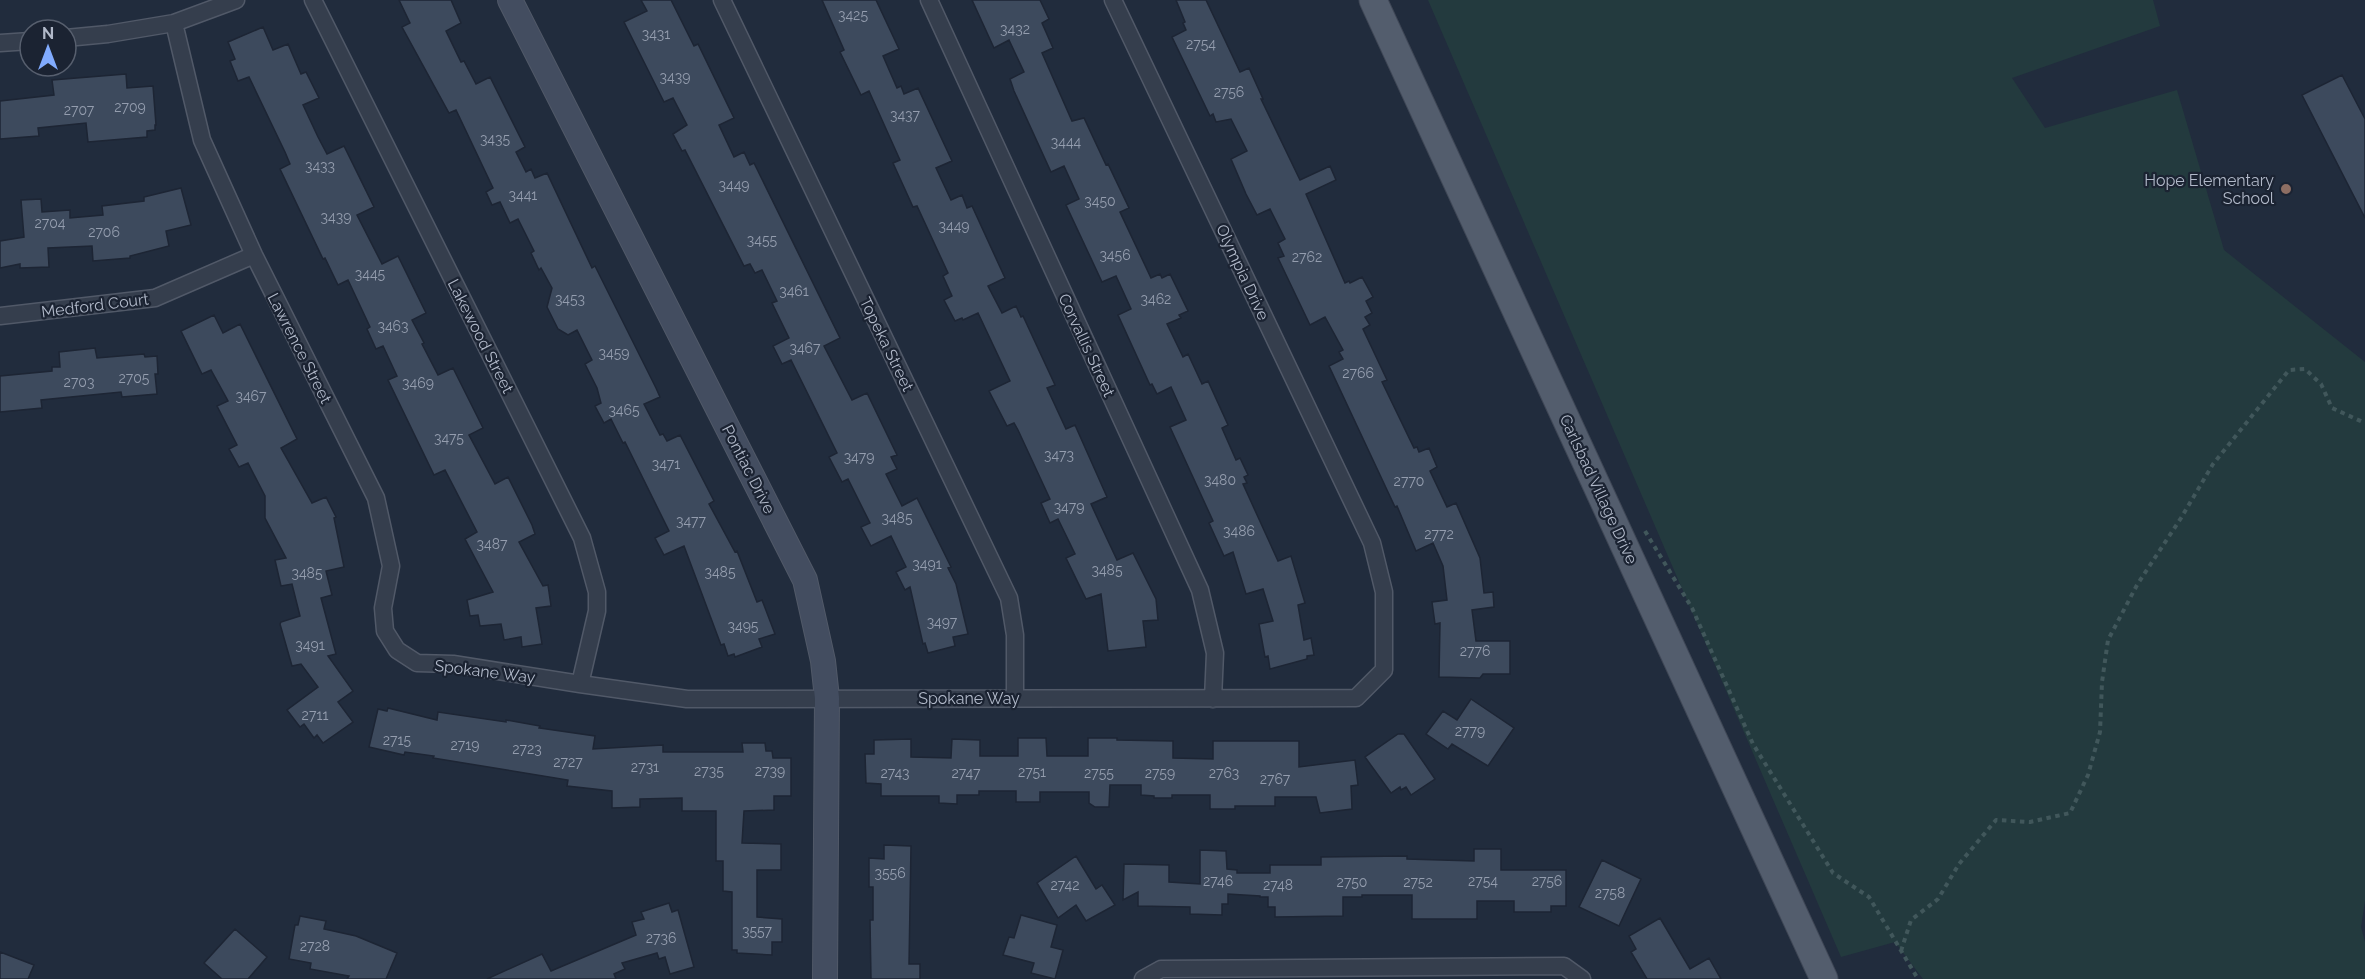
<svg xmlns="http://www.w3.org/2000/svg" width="2365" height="979" font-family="Raleway,sans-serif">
	<rect width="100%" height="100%" fill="#212c3d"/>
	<path fill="#233a3e" d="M1428 0H2153L2160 26 2012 78 2045 128 2177 90 2224 250 2365 362V901L2361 927 2365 942V979H1923L1895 942 1841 957Z"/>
	<path fill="#3d4a5d" stroke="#1d2534" stroke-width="1.5" d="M399 0H451L461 23 446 31 461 62 464 61 476 84 490 77 525 147 516 152 526 172 531 169 535 178 547 173 592 268 595 266 656 388 660 397 644 404 660 435 663 434 667 441 680 435 714 501 709 504 735 552 737 551 757 602 762 600 775 634 759 639 762 647 735 657 734 654 728 656 724 644 721 645 684 546 664 555 655 538 669 531 625 442 623 443 611 419 604 423 595 406 601 403 597 388 585 364 592 360 577 330 568 335 558 329 547 307 552 288 541 268 539 270 531 253 534 251 518 219 510 223 500 202 492 205 486 192 493 188 456 110 449 113 402 27 410 23Z
		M641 0H671L694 46 698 44 734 118 719 125 734 157 744 152 750 165 754 163 840 338 824 346 852 400 867 393 897 455 891 457 897 469 886 474 902 506 917 498 951 567 948 568 956 584 968 634 953 637 955 646 928 653 925 643 923 644 910 587 905 590 896 572 906 567 891 536 871 546 861 527 870 523 848 479 842 482 829 457 837 453 791 360 782 364 773 346 789 338 772 303 777 301 762 270 755 273 750 264 744 266 685 150 682 151 673 134 687 125 673 98 664 102 624 22 647 11Z
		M822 0H876L899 49 883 56 897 88 901 86 904 94 918 88 952 161 936 168 951 200 962 195 967 208 972 206 1005 278 988 286 1002 313 1016 306 1021 317 1023 316 1055 385 1047 388 1066 429 1075 425 1107 497 1091 504 1102 528 1117 560 1133 553 1156 599 1158 620 1143 621 1146 647 1108 651 1101 594 1086 599 1066 558 1075 554 1058 519 1050 523 1041 503 1050 499 1018 430 1014 423 1007 426 989 391 1010 381 978 313 963 320 962 318 955 321 944 300 952 296 943 276 948 273 917 206 913 207 893 163 900 160 869 91 861 95 840 52 844 50Z
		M972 0H1040L1049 19 1042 23 1053 48 1042 53 1072 121 1084 118 1106 165 1108 164 1129 208 1120 212 1151 278 1160 274 1162 278 1170 274 1188 311 1179 315 1181 318 1167 324 1183 357 1188 354 1202 384 1208 381 1228 425 1222 428 1236 460 1240 458 1248 475 1244 477 1247 483 1243 484 1278 561 1291 556 1305 603 1298 605 1304 640 1311 638 1314 655 1307 656V659L1270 669 1268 656 1265 657 1259 624 1273 621 1263 589 1246 594 1233 552 1224 556 1209 523 1213 521 1170 427 1186 420 1171 387 1157 394 1152 384 1150 385 1118 315 1131 309 1116 276 1102 282 1066 205 1079 199 1064 166 1051 172 1014 91 1010 79 1024 72 1009 40 994 48Z
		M1176 0H1206L1240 72 1249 68 1263 99H1261L1300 180 1330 166 1336 180 1306 194 1345 283 1349 281 1350 283 1362 277 1373 297 1366 301 1372 313 1365 317 1370 325 1363 329 1387 380 1382 382 1414 448 1417 447 1419 452 1429 448 1437 467 1430 471 1447 507 1456 503 1480 558 1484 593 1493 592 1494 607 1472 610 1476 641H1510V674H1483L1480 678 1439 677 1440 623 1435 624 1432 602 1447 600 1443 566 1433 543 1416 551 1397 506 1395 507 1329 366 1343 359 1339 352 1343 350 1325 317 1310 325 1278 258 1284 256 1278 243 1285 239 1270 209 1257 215 1246 194 1231 159 1247 151 1231 119 1216 122 1213 114 1210 116 1172 37 1186 30 1183 23 1185 22Z
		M263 27 273 50 288 44 301 74 306 72 319 98 303 105 318 137 327 154 344 146 374 207 357 215 382 264 398 256 426 313 412 320 424 343 422 344 438 375 453 368 483 428 469 435 495 484 508 477 532 525 535 534 519 542 543 586 548 585 551 606 536 608 542 644 522 647 521 637 504 640 501 624 480 626 478 615 470 616 467 600 493 592 465 539 477 532 445 470 434 475 388 380 397 376 383 346 376 349 367 329 370 327 348 280 338 285 325 258 323 259 280 169 290 164 285 152 249 77 238 81 230 61 235 59 228 42Z
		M126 74 127 88 153 86 156 125H155V130L147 131V137L88 142 86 123 38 128 39 136 0 139V101L54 95 52 80Z
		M2342 75 2365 119V218L2302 95Z
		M181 188 191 225 166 231 169 246 130 256V258L93 261 92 246 48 248 49 267 20 268V264L0 268V241L24 237 21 200 41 199 42 212 70 210V218L103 215 102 206 144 201V197Z
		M214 315 223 333 240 324 297 439 281 448 312 503 326 497 336 517 334 518 344 567 326 571 332 595 321 598 336 654 328 656 353 691 338 702 353 722 323 743 317 735 314 738 304 724 300 727 287 710 318 687 301 664 292 666 280 624 281 622 300 616 292 584 281 586 275 560 286 558 265 518V496L248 463 239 467 229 449 237 445 217 406 228 401 211 370 202 374 181 331Z
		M95 348 97 358 144 354 145 357 157 356 158 374H155L157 394 122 397 121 392 41 400 42 408 0 412V376L52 371V367H60L59 352Z
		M1471 699 1514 728 1488 766 1452 744 1448 749 1426 734 1443 711 1457 720Z
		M388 708 437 720 438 712 506 722V720L540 726 539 728 595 736 593 749 663 745V752H743L742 743H765L766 751H772L773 758H791V796H774V810L744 811 742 843 781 844V870H757V917L782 919V942H772V955L737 953V950H732V892L723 891V861H716V811H682V798L640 799V807L612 808V791L567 786 568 780 433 758 434 756 405 752 404 755 369 747 378 709 387 711Z
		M1398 734H1404L1435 779 1411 795 1406 787 1401 790 1400 787 1391 793 1365 757Z
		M1018 738H1046L1047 756H1088V738H1117V740L1173 741V758L1213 759V741H1299V767L1355 760 1358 785 1351 786 1352 809 1320 813 1316 797H1275V806H1235V809H1210V795H1172V798H1154V796L1141 795V785H1110L1109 807H1095L1089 803V792H1040V802H1016V791H979V795H957V804L939 803V796H881V784L866 783 865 754H874V740L911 739V757L951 758 952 739 980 740V756H1018Z
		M884 845 911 846 909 964H920V979H871L870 920H873V887H869V858L884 859Z
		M1474 849H1501V870H1566V906H1551V912H1514V901H1477V919H1412V895H1362V897H1343V916L1275 917V907H1268V897H1260V896L1228 894V904H1222V915L1190 914V907L1138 906V892L1123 900 1124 864 1169 865V882L1200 884V850L1226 851 1227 869 1237 870V873H1270V865H1321V857L1407 856V859L1474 861Z
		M1076 856 1096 889 1102 885 1115 905 1086 921 1076 905 1058 918 1037 883Z
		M1602 860 1641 879 1619 926 1579 907Z
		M669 903 672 912 678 910 694 967 670 974 665 957 659 959 657 953 622 963 625 969 614 974 616 979H487L542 954 551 971 636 935 632 922 644 919 641 912Z
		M1021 915 1057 925 1051 947 1063 950 1055 979 1031 973 1034 963 1003 955 1009 937 1014 938Z
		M300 916 326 921 324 929 356 936 397 953 386 979H347L349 976 310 969 311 963 289 959 295 925H298Z
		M1660 918 1690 969 1709 958 1721 979H1647L1631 952 1636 949 1629 936Z
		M235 929 267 957 248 979H222L204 963Z
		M0 952 34 965 28 979H0Z"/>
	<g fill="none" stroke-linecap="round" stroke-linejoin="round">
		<defs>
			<path id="street" d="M313 0 582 538 597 592V611L580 684
				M722 0 1009 598 1015 635V698
				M929 0 1200 590 1215 653 1213 699
				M174 23 202 140 254 255 376 498 391 566 383 608 385 631 397 650 417 663 453 664 580 684 687 699 1356 698 1384 670V592L1372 543 1113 0
				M66 38 108 34 174 23 236 0
				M0 43 30 41
				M0 316 155 298 254 255
				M1143 979 1161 969 1564 966 1582 979"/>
			<path id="secondary" d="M510 0 805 580 823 661 827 698 825 979"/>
			<path id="primary" d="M1373 0 1824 979"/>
		</defs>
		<use href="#street" stroke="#515968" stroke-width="19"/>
		<use href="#secondary" stroke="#515968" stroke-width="26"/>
		<use href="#primary" stroke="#3f4756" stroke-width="29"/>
		<path stroke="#41575b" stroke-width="4" stroke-dasharray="4.5 4.5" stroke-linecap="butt" d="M1645 531 1692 608 1753 744 1833 873 1869 897 1918 979
			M1901 951 1911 920 1938 899 1959 864 1996 820 2030 822 2070 813 2088 775 2100 732 2102 682 2108 640 2137 585 2181 518 2213 464 2289 370 2305 369 2321 384 2332 408 2365 423"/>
		<use href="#street" stroke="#353e4d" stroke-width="16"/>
		<use href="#secondary" stroke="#434d60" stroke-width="24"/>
		<use href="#primary" stroke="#535d6d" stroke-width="27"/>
	</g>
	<circle fill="#8d6e63" stroke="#1b2332" stroke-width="2" cx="2286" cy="189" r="6"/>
	<g text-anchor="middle" stroke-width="4.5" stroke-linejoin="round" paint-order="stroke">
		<g font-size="14" fill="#949dae">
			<text x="853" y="20">3425</text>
			<text x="1015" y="34">3432</text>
			<text x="656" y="39">3431</text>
			<text x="1201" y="49">2754</text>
			<text x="675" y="82">3439</text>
			<text x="1229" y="97">2756</text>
			<text x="130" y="112">2709</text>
			<text x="79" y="115">2707</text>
			<text x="905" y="120">3437</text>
			<text x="495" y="144">3435</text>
			<text x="1066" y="147">3444</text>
			<text x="320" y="171">3433</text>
			<text x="734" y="190">3449</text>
			<text x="523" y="200">3441</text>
			<text x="1100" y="206">3450</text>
			<text x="336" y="222">3439</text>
			<text x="50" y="228">2704</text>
			<text x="954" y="231">3449</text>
			<text x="104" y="237">2706</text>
			<text x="762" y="245">3455</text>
			<text x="1115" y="260">3456</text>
			<text x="1307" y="262">2762</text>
			<text x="370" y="279">3445</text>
			<text x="794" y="296">3461</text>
			<text x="570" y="304">3453</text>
			<text x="1156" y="304">3462</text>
			<text x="393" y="331">3463</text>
			<text x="805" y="353">3467</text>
			<text x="614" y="358">3459</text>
			<text x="1358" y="378">2766</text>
			<text x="134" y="383">2705</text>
			<text x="79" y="387">2703</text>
			<text x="418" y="388">3469</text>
			<text x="251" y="401">3467</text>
			<text x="624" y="415">3465</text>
			<text x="449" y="443">3475</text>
			<text x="1059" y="460">3473</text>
			<text x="859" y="462">3479</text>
			<text x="666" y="469">3471</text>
			<text x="1220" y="485">3480</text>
			<text x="1409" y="486">2770</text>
			<text x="1069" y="512">3479</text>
			<text x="897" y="523">3485</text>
			<text x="691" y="526">3477</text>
			<text x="1239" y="536">3486</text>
			<text x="1439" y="539">2772</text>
			<text x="492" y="549">3487</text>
			<text x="927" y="569">3491</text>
			<text x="1107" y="575">3485</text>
			<text x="720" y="577">3485</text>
			<text x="307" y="578">3485</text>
			<text x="942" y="627">3497</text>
			<text x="743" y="631">3495</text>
			<text x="310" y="650">3491</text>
			<text x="1475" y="656">2776</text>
			<text x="315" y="720">2711</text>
			<text x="1470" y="736">2779</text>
			<text x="397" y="745">2715</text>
			<text x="465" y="750">2719</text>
			<text x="527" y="754">2723</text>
			<text x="568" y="767">2727</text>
			<text x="645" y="772">2731</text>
			<text x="709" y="776">2735</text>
			<text x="770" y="776">2739</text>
			<text x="1032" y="777">2751</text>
			<text x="895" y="778">2743</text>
			<text x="966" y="778">2747</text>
			<text x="1099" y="778">2755</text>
			<text x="1160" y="778">2759</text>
			<text x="1224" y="778">2763</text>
			<text x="1275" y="784">2767</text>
			<text x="890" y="878">3556</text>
			<text x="1218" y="886">2746</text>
			<text x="1483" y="886">2754</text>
			<text x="1547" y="886">2756</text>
			<text x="1352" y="887">2750</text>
			<text x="1418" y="887">2752</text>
			<text x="1065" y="890">2742</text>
			<text x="1278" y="890">2748</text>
			<text x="1610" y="898">2758</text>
			<text x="757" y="936">3557</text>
			<text x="661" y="943">2736</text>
			<text x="315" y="951">2728</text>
		</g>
		<g font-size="16" fill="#b1b9c9" stroke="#1b2332" text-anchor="end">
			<text x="2274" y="186">Hope Elementary<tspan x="2274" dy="18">School</tspan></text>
		</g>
		<g font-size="16" fill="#b1b9c9" stroke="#1b2332">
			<text transform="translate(1243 272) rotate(65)" y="6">Olympia Drive</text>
			<text transform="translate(95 305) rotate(-7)" y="6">Medford Court</text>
			<text transform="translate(481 336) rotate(63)" y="6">Lakewood Street</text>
			<text transform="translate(887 344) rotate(64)" y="6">Topeka Street</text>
			<text transform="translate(1087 345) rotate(65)" y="6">Corvallis Street</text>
			<text transform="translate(300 348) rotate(63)" y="6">Lawrence Street</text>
			<text transform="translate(749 469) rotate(63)" y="6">Pontiac Drive</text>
			<text transform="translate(1599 489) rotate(65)" y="6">Carlsbad Village Drive</text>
			<text transform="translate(485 671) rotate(7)" y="6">Spokane Way</text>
			<text x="969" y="704">Spokane Way</text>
		</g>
	</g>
	<g transform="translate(48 48)"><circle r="28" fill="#1b2332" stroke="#575f6e" stroke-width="1.5"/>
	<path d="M0-4.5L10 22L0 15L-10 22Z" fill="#81abfe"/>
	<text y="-9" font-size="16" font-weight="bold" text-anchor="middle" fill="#b1b9c9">N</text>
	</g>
</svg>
